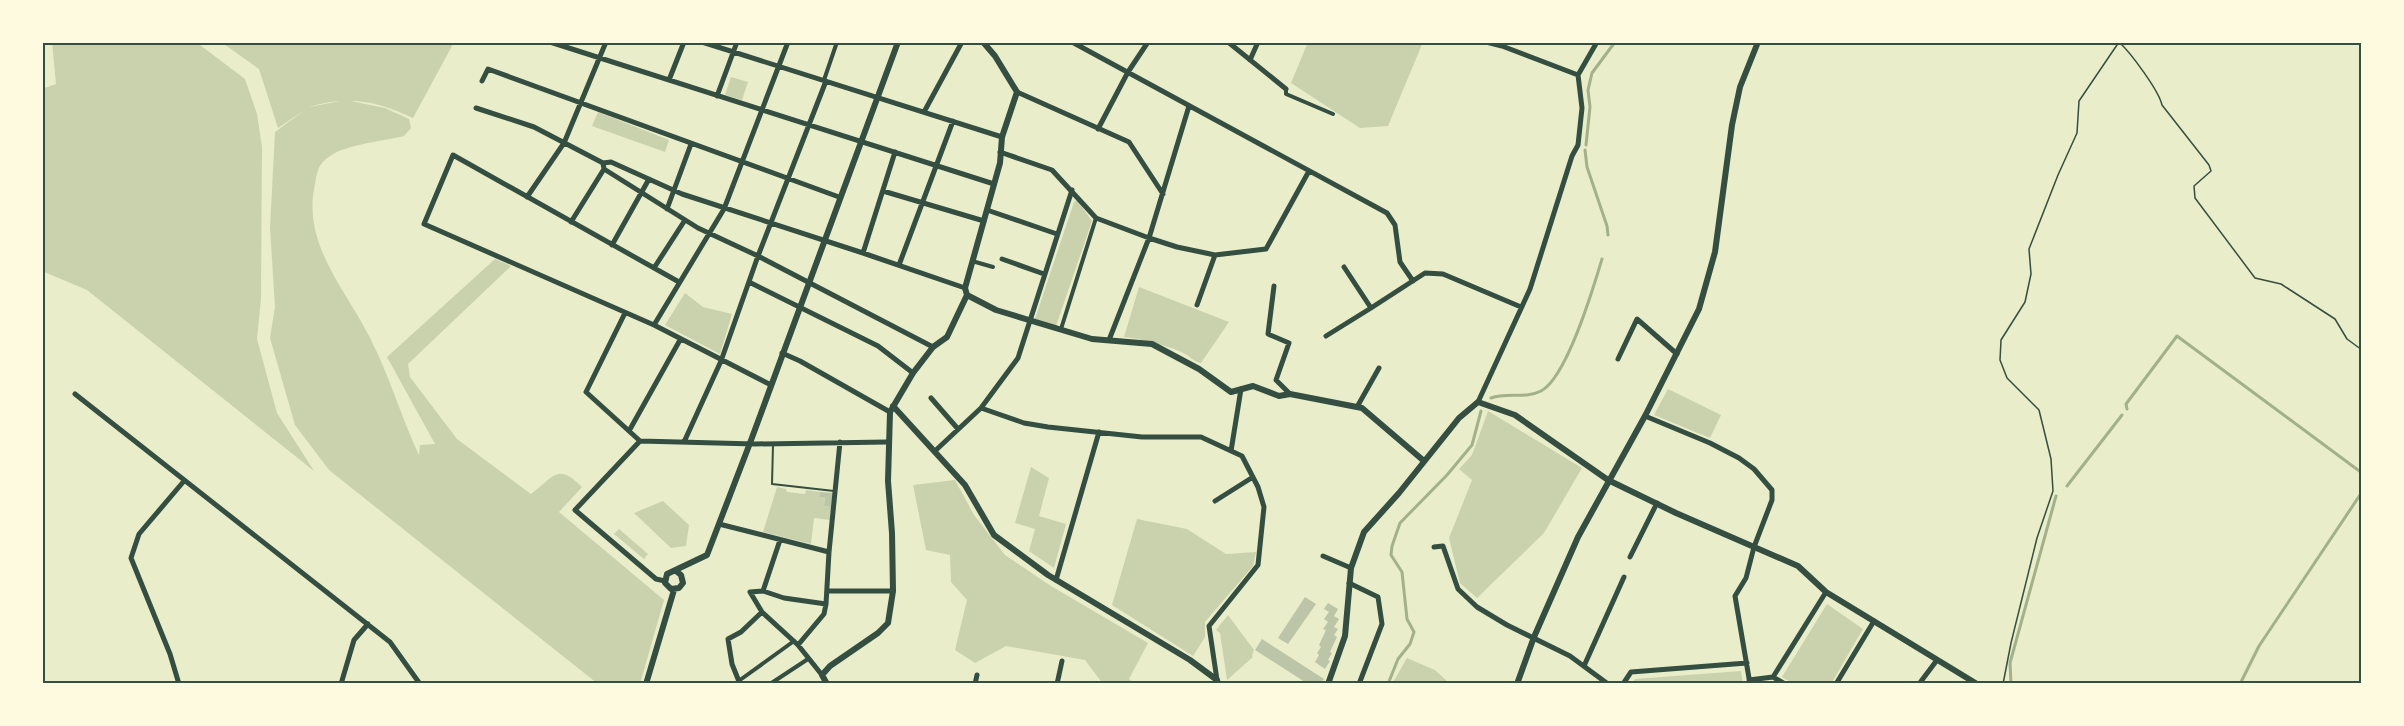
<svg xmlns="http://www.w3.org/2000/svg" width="2404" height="726" font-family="'Golos Text',sans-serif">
	<rect width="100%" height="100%" fill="#e9edc9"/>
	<path fill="#cad2ad" d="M52 42H196L245 79 257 114 262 147 261 299 257 339 277 413 314 471 87 290 42 271V89L56 84Z
		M221 42H452V46L413 118C377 101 348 95 309 107L346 100 385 108 409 119 411 128 404 136C382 142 337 144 322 163 316 170 316 181 314 189 304 245 345 289 369 336 389 374 401 417 419 455L420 445 435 444 387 357 495 259 511 266 408 364 410 377 457 439 531 494C554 477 557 462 582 487L559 512 664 600 640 684H598L329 470 295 425 270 338 275 307 270 228 275 132 305 110 278 128 259 69Z
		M1308 42H1423L1388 126 1360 128 1291 83Z
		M731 77 748 82 742 100 725 95Z
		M598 112 669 140 665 152 592 126Z
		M1077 200 1092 221 1056 326 1035 319 1074 202Z
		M1139 287 1229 322 1201 363C1194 362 1191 357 1185 354 1174 347 1137 338 1124 337Z
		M685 293 703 307 732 314 720 354 665 325Z
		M1668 389 1721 415 1710 438 1654 415Z
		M1488 411 1582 468 1544 533 1477 598 1460 583 1449 538 1472 480 1459 469 1472 455Z
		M1031 467 1049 478 1039 516 1066 524 1054 568 1029 551 1035 529 1015 523Z
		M955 480 974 515 1005 555 1051 586 1148 643 1129 679 1136 684H1103L1085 660 1006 646 975 663 955 650 967 600 951 582 950 555 926 550 913 485Z
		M777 487 786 489 787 492 805 494 806 490 820 492 819 497H825L824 506 831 507 830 520 814 518 811 544 763 532Z
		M663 501 689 525 686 546 671 548 634 513Z
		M1137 519 1187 529 1226 554 1256 552 1253 566 1205 622V637L1193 656 1112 605Z
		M619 529 648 554 644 559 614 534Z
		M1827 604 1863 629 1831 684H1794L1782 677Z
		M1228 615 1254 650 1252 656 1253 657 1227 680 1220 633 1216 630Z
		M1407 658 1435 670 1450 684H1392Z
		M1741 671 1743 684H1632L1635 679Z"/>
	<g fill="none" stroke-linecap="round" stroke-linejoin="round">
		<path stroke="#a3b18a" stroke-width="3" d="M1586 145 1590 107 1588 90 1592 73 1615 42
			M1585 150 1587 167 1607 226 1608 235
			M1491 398C1506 392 1526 399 1541 391 1567 377 1593 289 1602 259
			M2127 409 2126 404 2177 336 2362 473
			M2067 486 2122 415
			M1388 684 1398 659 1410 644 1414 632 1407 619 1402 572 1391 555 1392 546 1400 523 1447 475 1472 445 1481 411
			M2011 684 2010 663 2056 496
			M2240 684 2259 646 2362 492"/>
	</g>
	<path fill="#bcc5a7" d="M820 492 833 493 831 507 824 506 825 497H819Z
		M1305 597 1316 604 1288 644 1278 638Z
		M1328 603 1338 609 1334 616 1339 619 1334 627 1338 629 1334 635 1337 637 1330 652 1332 653 1328 660 1330 661 1325 669 1315 662 1319 655 1317 653 1321 647 1319 645 1326 630 1323 629 1328 622 1324 619 1329 612 1324 609Z
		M1262 639 1324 679 1320 684H1308L1255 650Z"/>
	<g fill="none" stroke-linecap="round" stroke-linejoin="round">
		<path stroke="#344e41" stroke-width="1.5" d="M2003 684 2011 643 2037 538 2053 491 2051 459 2039 410 2007 378 2000 360 2001 340 2025 302 2031 274 2029 249 2058 175 2077 133 2079 101 2119 42C2131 53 2159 91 2162 105L2209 165 2211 171 2194 186 2195 198 2255 278 2281 284 2335 319 2347 339 2362 350"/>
		<path stroke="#344e41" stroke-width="2" d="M773 445 772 484 834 491"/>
		<path stroke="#344e41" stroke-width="4" d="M824 80 837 42
			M1286 89V94L1333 114
			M972 261 993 267
			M1061 329 1096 218
			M740 680 794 641
			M770 684 808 659"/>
		<path stroke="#344e41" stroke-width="5" d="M550 42 994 184
			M702 42 1002 137
			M1072 42 1387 213 1395 225 1400 262 1413 281
			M1228 42 1286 89
			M1486 42 1502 46 1578 75
			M1976 42H1995
			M1250 60 1258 42
			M669 80 684 42
			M482 81 488 69 839 197
			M1017 92 1129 142 1163 194
			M717 96 737 42
			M476 108 534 127 603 163 604 169 698 228 758 256 933 347
			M924 112 962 42
			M1098 129 1128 72 1148 42
			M1000 152 1052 170 1096 218 1149 238 1177 247 1215 255 1266 249 1309 171
			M603 163 611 162 682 194 863 253 965 288
			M883 191 984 221
			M527 197 564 143 606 42
			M667 209 691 144
			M987 210 1057 234
			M571 222 604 169
			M612 245 649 179
			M863 253 895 152
			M1002 259 1044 274
			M899 265 953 121
			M1344 267 1371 308 1425 273 1443 274 1521 307
			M654 268 685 220
			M679 282 453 155 424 224 654 325 771 385
			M749 282 878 346 913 373
			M1274 286 1268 334 1289 343 1276 380 1290 394
			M1197 305 1215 255
			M625 313 586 392 640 441
			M654 325 724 209 788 42
			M1326 336 1371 308
			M1109 340 1149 238 1189 106
			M782 353 800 361 890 412
			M1618 359 1637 319 1677 354
			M75 394 390 642 420 684
			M931 398 958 429
			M1478 402 1530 289 1572 156 1578 145 1582 108 1578 75 1597 42
			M1357 407 1379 368
			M981 408 1024 423 1048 427 1142 437H1201L1242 456 1258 487 1264 507 1258 565 1209 626 1217 680
			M1645 416 1710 443 1739 458 1754 469 1772 490V500L1754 547 1746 578 1735 596 1750 684
			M629 431 680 340
			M640 441 755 444 887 442
			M640 441 575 510 656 579 665 581
			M684 442 721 361 758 256 826 81
			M935 451 981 408 1018 358 1072 190
			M1231 451 1241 389
			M1215 501 1253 477
			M719 524 829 552
			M1434 547 1443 546 1458 589 1477 607 1507 625 1570 656 1608 684
			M1323 556 1351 568
			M1630 557 1657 503
			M1056 580 1099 432
			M1349 583 1378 597 1382 624 1359 684
			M763 591 780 540
			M828 591H893
			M798 645 824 614 826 604 829 552 840 442
			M1584 666 1624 577
			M822 675 798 645 762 612 750 592 763 591 784 598 826 604
			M1773 677 1785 684
			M1749 680 1773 677 1826 592
			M179 684 170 654 131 558 139 534 184 481
			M341 684 354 640 368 624
			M740 684 732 664 728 639 741 632 762 612
			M975 684 977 675
			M1057 684 1062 661
			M1623 684 1631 672 1747 663
			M1836 684 1874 621
			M1919 684 1937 660"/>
		<path stroke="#344e41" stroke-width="6" d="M967 295 996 310 1092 339 1152 344 1199 369 1231 392 1253 386 1279 396 1290 394 1362 408 1424 461
			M893 406 965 485 994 535 1048 575 1190 660 1217 680 1218 684
			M676 571 681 575 683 583 679 588 671 589 665 583 667 574 707 555 750 443 898 42
			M646 684 674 590
			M827 684 822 675 830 666 878 633 888 623 893 591 892 533 888 481 890 412 913 373 933 347 947 337 967 295 965 288 1000 163 1002 137 1017 92 995 56 983 42
			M1328 684 1345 636 1351 568 1364 532 1399 493 1459 418 1478 402 1515 415 1608 480 1676 513 1798 566 1826 592 1977 684
			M1517 684 1534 637 1578 537 1645 416 1699 309 1715 252 1732 125 1740 87 1758 42"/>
	</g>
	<rect width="2404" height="726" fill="none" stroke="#fefae0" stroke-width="87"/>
	<rect x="44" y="44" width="2316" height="638" fill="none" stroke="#344e41" stroke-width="2"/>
</svg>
